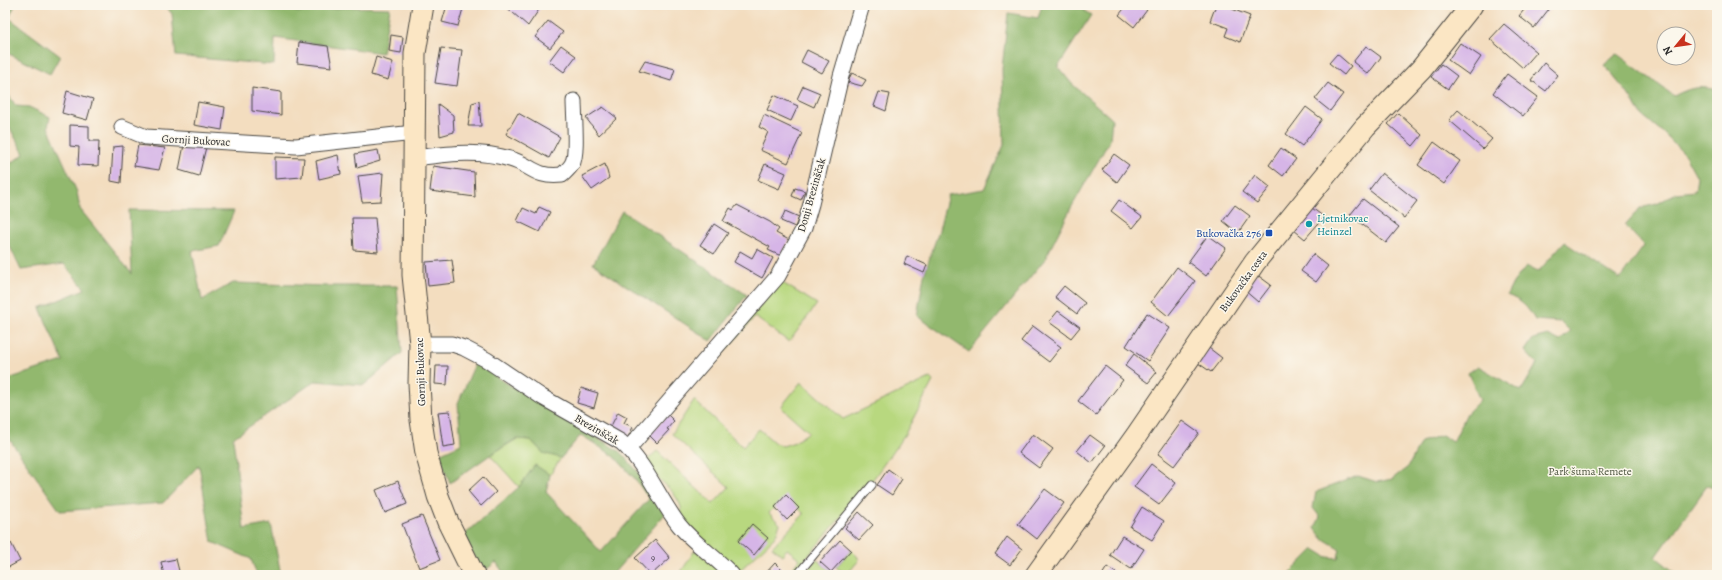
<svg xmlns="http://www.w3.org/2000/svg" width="1722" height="580" font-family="Alegreya,serif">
	<rect width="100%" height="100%" fill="#fbf7ec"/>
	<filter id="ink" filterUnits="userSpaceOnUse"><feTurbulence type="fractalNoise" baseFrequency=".025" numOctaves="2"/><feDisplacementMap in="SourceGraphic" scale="8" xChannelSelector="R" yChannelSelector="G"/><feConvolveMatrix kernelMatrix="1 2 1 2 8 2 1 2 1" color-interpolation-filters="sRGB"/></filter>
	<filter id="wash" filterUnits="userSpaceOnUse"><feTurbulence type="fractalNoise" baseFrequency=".012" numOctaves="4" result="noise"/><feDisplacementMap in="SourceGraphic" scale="16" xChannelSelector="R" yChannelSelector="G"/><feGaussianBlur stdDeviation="0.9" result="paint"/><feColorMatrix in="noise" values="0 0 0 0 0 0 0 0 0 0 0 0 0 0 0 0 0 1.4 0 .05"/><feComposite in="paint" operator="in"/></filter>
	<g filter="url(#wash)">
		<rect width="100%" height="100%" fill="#f3ddbf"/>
		<path fill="#b8d87f" stroke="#728255" d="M781 282 817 304 789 342 755 317 701 378 698 375Z
			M930 378 933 381 905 434 874 478 792 575H786L800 559 787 549 782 555 772 547 804 514 786 496 769 513 780 524 775 537 737 573 682 519 681 507 678 500 671 490 658 478 645 462 657 451 713 504 729 487 672 434 694 400 743 447 759 429 775 443 783 446 795 442 809 432 781 407 801 382 843 419Z
			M517 439 531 440 543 453 561 458 550 475 535 465 519 487 490 455Z
			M695 550 726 575H679Z
			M851 550 857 556 859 560 849 572 844 573 836 567Z
			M816 559 835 575H803Z"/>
		<path fill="#92b86e" stroke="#5e724c" d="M5 5H15L9 18 60 56 50 74 5 52Z
			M165 5H273L298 12 347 7 390 8 382 53 275 38 274 65 176 56 172 14Z
			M1042 5H1089L1083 10 1091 15 1058 67 1072 84 1112 119 1110 140 1071 208 1045 259 969 352 917 316 924 275 939 230 948 195 984 189 1004 145 1002 69 1008 13 1038 18Z
			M1617 54 1674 96C1689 88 1700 85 1717 90V451L1712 460 1717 463V489L1707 486 1656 557 1678 575H1629L1625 572 1622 575H1288L1314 549 1327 557 1338 558 1340 549 1322 538 1315 528 1320 517 1313 508 1316 492 1358 476 1377 482 1392 479 1408 467 1421 442 1442 435 1453 442 1467 413 1480 400 1468 373 1478 366 1521 391 1537 364 1525 351 1533 339 1548 335 1560 341 1570 331 1561 322 1535 320C1527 306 1522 301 1507 295L1513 283 1526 266 1538 272 1564 242 1620 279 1644 246 1625 225 1640 208 1657 204 1676 193 1695 191 1697 177 1685 155 1661 131 1642 115 1628 94 1604 65Z
			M5 90 16 106 29 107 50 117 48 127 77 192 80 209 132 274 129 210 234 211 219 246 192 251 202 300 233 283 327 286H397L402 353 364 385 315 381 233 438 244 529 271 524 281 575H257L251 559 212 542 199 465 163 503 60 511 5 433V380L63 361 40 308 85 289 64 264 21 270 5 236V167L24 154 5 119Z
			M622 211 747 295 711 341 593 264Z
			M475 364 619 451 641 475 665 514 612 575H505L496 562 483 572 463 536 519 487 535 465 550 475 546 492 601 552 649 499 635 479 614 456 581 435 561 458 543 453 531 440 516 439 490 455 450 483 439 454 461 444 458 403Z"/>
		<g id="blocks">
			<path fill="#d6b5e7" d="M447 5H464L458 26 442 22Z
				M504 5H542L528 26Z
				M1127 5H1140L1147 10 1134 27 1119 15Z
				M1216 5H1233L1232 9 1250 16 1240 42 1225 36 1228 28 1210 21Z
				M1528 5H1552L1534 28 1519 16Z
				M548 21 563 32 550 48 535 37Z
				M1504 24 1537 52 1523 68 1490 39Z
				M391 35 403 37 401 53 389 51Z
				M299 42 328 46 332 67 297 63Z
				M1460 43 1481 57 1469 75 1448 60Z
				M561 45 576 56 564 72 549 61Z
				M1366 46 1381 57 1368 74 1353 62Z
				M441 48 462 50 457 86 435 83Z
				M807 50 829 61 822 73 801 62Z
				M1337 54 1351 66 1344 75 1329 63Z
				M376 57 393 62 388 80 371 75Z
				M645 61 675 69 671 81 639 71Z
				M1544 63 1558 75 1546 91 1531 80Z
				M1441 64 1457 76 1448 89 1431 77Z
				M852 73 866 80 862 86 847 82Z
				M1507 74 1538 97 1523 116 1493 93Z
				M1328 83 1343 94 1330 111 1315 99Z
				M803 86 820 93 814 107 797 99Z
				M252 88 281 92V115L252 111Z
				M67 91 93 99 87 120 62 113Z
				M879 92 890 94 886 111 874 106Z
				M774 95 798 106 791 121 767 110Z
				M479 101 481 126H468L472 103Z
				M198 102 225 107 222 130 194 125Z
				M438 104 453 115 454 132 440 136Z
				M603 107 617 118 599 135 586 118Z
				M1306 107 1322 119 1302 146 1286 134Z
				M1458 110 1492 139 1483 149 1449 120Z
				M518 113 560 137 549 158 506 134Z
				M1398 113 1422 135 1413 146 1388 124Z
				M764 115 802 133 788 163 760 150 768 132 759 127Z
				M70 125 89 126V141H99L98 166 78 165 79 147 70 146Z
				M1434 142 1460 161 1444 184 1418 165Z
				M138 145 165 148 159 170 134 166Z
				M184 145 206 147 199 176 179 170Z
				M5 146 9 154 5 156Z
				M123 146 121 183 111 181 113 147Z
				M1281 148 1296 159 1283 176 1269 165Z
				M378 150 380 161 357 168 355 154Z
				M1114 154 1129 165 1117 182 1102 170Z
				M338 155 341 174 319 179 316 161Z
				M275 157 304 158 302 177 275 179Z
				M605 164 609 178 592 190 582 176Z
				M765 164 786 173 779 189 758 180Z
				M433 166 474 172 475 197 430 191Z
				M383 173 381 201 362 202 358 176Z
				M1382 173 1417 201 1404 218 1369 190Z
				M1255 175 1270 187 1257 203 1242 192Z
				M795 188 805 191 801 200 792 196Z
				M1363 199 1399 227 1386 243 1350 215Z
				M1119 200 1142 217 1133 228 1111 211Z
				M737 205 770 222 779 229 776 233 789 240 781 256 768 250 770 247 723 221 730 208 733 210Z
				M1235 205 1250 216 1238 233 1223 221Z
				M539 207 550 212 540 232 517 221 523 208 536 214Z
				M1312 208 1324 217 1305 239 1294 230Z
				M785 211 799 217 795 227 781 221Z
				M352 218H375L378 252 354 250Z
				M714 224 728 233 714 254 700 245Z
				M1208 235 1226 248 1206 276 1188 262Z
				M757 249 773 258 762 278 734 262 740 251 752 258Z
				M1313 254 1328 266 1316 282 1301 271Z
				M907 256 927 265 924 273 904 264Z
				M452 260 455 283 428 286 426 262Z
				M1177 267 1195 281 1168 316 1151 302Z
				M1256 274 1271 285 1258 302 1244 290Z
				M1064 286 1085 303 1077 314 1055 297Z
				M1058 311 1080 327 1071 338 1049 322Z
				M1147 313 1170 328 1148 361 1126 346Z
				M1033 326 1061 347 1049 362 1021 341Z
				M1209 348 1222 358 1211 372 1198 363Z
				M1134 354 1157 372 1148 383 1125 366Z
				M436 366H448L447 385 435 384Z
				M1105 366 1123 380 1096 415 1078 401Z
				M581 388 598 393 594 408 577 403Z
				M450 411 455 445 443 447 438 412Z
				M618 412 627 417 624 423 633 427 627 439 609 430Z
				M668 415 674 421 667 429 669 430 657 443 649 435Z
				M1182 421 1199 433 1174 466 1158 454Z
				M1033 434 1053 449 1039 468 1019 453Z
				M1090 435 1105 446 1092 463 1077 451Z
				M1151 464 1176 483 1159 505 1134 487Z
				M888 469 902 479 892 495 877 485Z
				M483 477 496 492 481 506 468 491Z
				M398 481 407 504 385 513 376 490Z
				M1045 489 1064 503 1037 539 1018 524Z
				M786 495 799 508 787 520 775 507Z
				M1142 507 1164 521 1152 540 1130 527Z
				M859 512 873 525 859 540 845 528Z
				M422 516 440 560 419 568 402 524Z
				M752 524 768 538 754 555 738 541Z
				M1122 536 1144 549 1131 569 1110 555Z
				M1007 537 1022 549 1010 565 995 554Z
				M655 540 670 558 651 575 635 558Z
				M840 540 851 550 831 572 820 562Z
				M11 543 20 561 5 569V546Z
				M176 559 180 575H164L161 562Z
				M775 563 786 574 785 575H764Z
				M1107 567 1119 575H1102Z"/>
		</g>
	</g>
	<g filter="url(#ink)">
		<use href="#blocks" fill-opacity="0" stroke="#494641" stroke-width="1"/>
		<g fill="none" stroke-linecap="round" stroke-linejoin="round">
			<defs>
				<path id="lane" d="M797 575 872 485"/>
				<path id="street" d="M122 127 146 137 296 146 414 133
					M414 158C447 154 477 149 510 159 532 165 534 178 562 175 565 172 570 168 572 164 578 155 574 114 574 101
					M420 344H452L464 348 487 360 542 397 621 442C647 465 658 498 679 525 694 544 716 557 732 575
					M628 449 778 276 804 228 811 204 841 76 862 5"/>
				<path id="secondary" d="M423 5 415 53 413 275 420 344 419 383 421 420 426 453 438 496 448 522 474 575
					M1036 575 1136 436 1255 262 1365 127 1421 69 1472 5"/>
			</defs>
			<use href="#lane" stroke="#494641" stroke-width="9"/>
			<use href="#street" stroke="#494641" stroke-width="17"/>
			<use href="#secondary" stroke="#494641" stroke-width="23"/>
			<use href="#lane" stroke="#fff" stroke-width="7"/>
			<use href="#street" stroke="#fff" stroke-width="15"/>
			<use href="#secondary" stroke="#fbe6c4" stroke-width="21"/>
		</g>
	</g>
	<circle fill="#0f9aa8" stroke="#fbf7ec" stroke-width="1.5" cx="1309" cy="224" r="4"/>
	<rect fill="#1a4fb4" stroke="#fbf7ec" stroke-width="1.5" x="1265" y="229" width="8" height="8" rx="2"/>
	<g text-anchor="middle" stroke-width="3" stroke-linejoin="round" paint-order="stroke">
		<g font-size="9" fill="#564e5a">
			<text x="653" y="561">9</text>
		</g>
		<g font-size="11" fill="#2b2b2b" stroke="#fbf7ec">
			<text transform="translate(196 140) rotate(3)" y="4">Gornji Bukovac</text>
			<text transform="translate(811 195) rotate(-74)" y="4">Donji Brezinščak</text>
			<text transform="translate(1243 281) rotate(-54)" y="4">Bukovačka cesta</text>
			<text transform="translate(420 372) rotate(-92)" y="4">Gornji Bukovac</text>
			<text transform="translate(597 429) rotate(30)" y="4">Brezinščak</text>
		</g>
		<g font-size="11" fill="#0d838f" stroke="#fbf7ec" text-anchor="start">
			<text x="1317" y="222">Ljetnikovac<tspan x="1317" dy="13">Heinzel</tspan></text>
		</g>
		<g font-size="11" fill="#164399" stroke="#fbf7ec" text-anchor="end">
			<text x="1261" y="237">Bukovačka 276</text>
		</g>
		<g font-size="11" fill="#4e5640" stroke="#fbf7ec">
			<text x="1590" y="475">Park šuma Remete</text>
		</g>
	</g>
	<rect width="1722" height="580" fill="none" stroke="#fbf7ec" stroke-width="20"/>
	<g transform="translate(1676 46) rotate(241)"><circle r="19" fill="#fbf7ec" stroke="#a8a59f"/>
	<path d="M0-3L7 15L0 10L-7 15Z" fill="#c8321e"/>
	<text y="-6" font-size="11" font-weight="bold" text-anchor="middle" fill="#2b2b2b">N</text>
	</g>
</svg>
